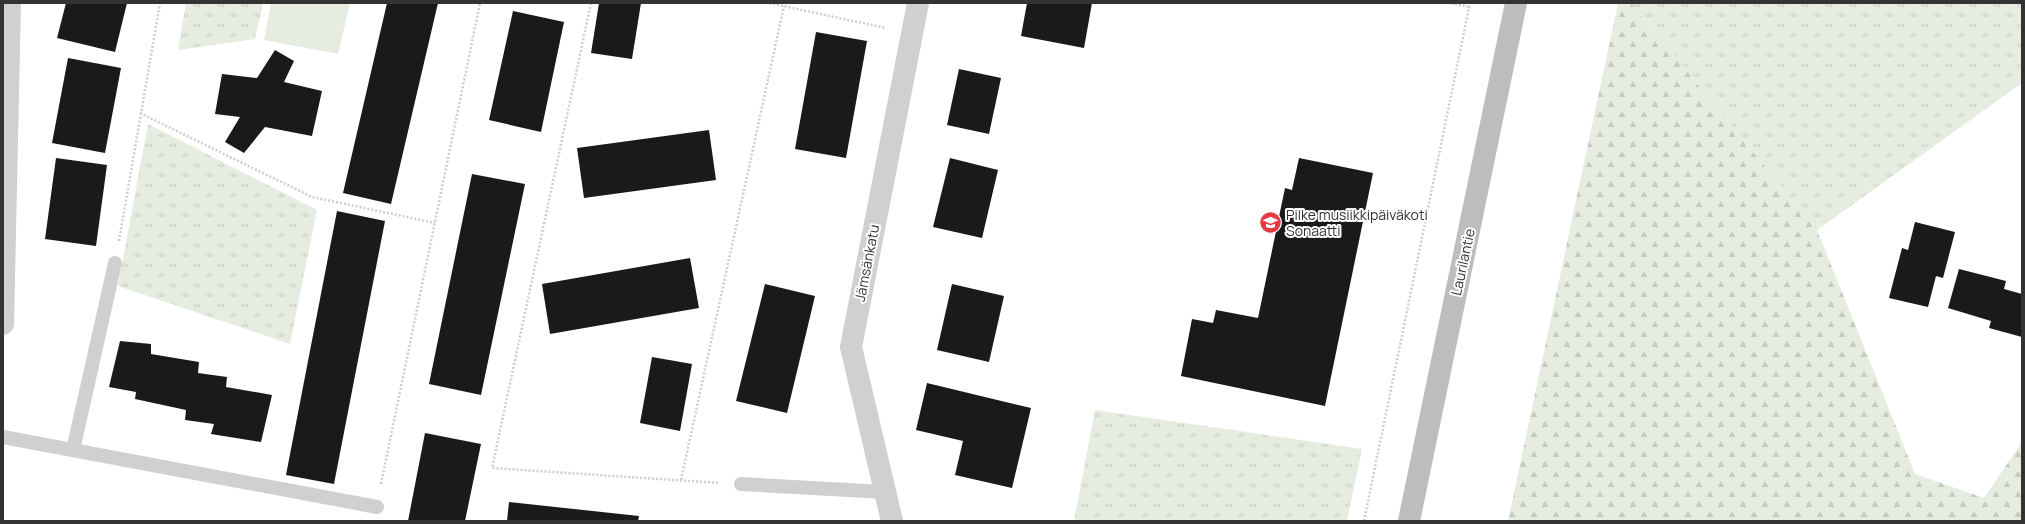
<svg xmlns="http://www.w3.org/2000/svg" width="2025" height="524" font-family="Manrope,sans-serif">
	<defs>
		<pattern id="grass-tufts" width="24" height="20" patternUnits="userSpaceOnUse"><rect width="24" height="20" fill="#e6ecdf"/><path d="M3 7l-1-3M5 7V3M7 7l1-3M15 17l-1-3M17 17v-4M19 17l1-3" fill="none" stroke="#c6cbc0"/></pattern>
		<pattern id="forest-firs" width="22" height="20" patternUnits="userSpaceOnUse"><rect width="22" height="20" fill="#e6ecdf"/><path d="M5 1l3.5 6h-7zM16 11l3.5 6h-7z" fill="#c6cbc0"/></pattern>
	</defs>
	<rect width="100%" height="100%" fill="#fff"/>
	<path fill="url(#grass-tufts)" d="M186 3H263L255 39 178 50Z
		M1631 3H2022V83L1817 230Z
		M148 124 317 210 290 344 118 286Z
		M1095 410 1362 449 1347 521H1074Z"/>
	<path fill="url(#forest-firs)" d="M1618 3H1631L1817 230 1915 474 1984 498 2022 442V521H1508Z"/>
	<path fill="#e6ecdf" d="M271 3H350L338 54 264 40Z"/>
	<path fill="#1a1a1a" d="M66 3H127L115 52 57 38Z
		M387 3H438L391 204 343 193Z
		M599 3H641L632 59 591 53Z
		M1027 3H1092L1084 48 1021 36Z
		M513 11 564 22 541 132 489 120Z
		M816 32 867 41 846 158 795 149Z
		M275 50 294 61 284 82 322 91 312 136 265 127 244 153 225 142 240 117 215 114 222 74 257 78Z
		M68 58 121 68 105 153 52 143Z
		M959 69 1001 78 989 134 947 125Z
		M709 130 716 180 584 198 577 148Z
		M56 158 107 165 96 246 45 239Z
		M950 158 998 170 982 238 933 227Z
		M1299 158 1373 173 1325 406 1181 376 1192 319 1213 323 1216 310 1258 318 1285 188 1292 190Z
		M472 174 525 184 481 395 429 384Z
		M337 211 385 221 334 484 286 475Z
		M1915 222 1955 232 1943 278 1936 276 1928 307 1889 298 1902 248 1908 250Z
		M690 258 699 308 550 334 542 284Z
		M1959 269 2006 281 2004 289 2022 294V337L1989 328 1991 321 1948 308Z
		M765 284 815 296 787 413 736 401Z
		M952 284 1004 296 989 362 937 350Z
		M120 341 151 344V354L199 362 198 373 227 377 226 387 272 395 261 442 211 434 214 424 185 420 186 410 135 399 136 392 109 387Z
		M652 357 692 364 680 431 640 423Z
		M927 383 1031 408 1012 488 955 475 963 441 916 430Z
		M425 433 481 444 465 521H408Z
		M509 502 639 516 638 521H507Z"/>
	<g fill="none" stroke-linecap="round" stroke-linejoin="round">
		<path stroke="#cdcdcd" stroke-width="2.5" stroke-dasharray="2 2" stroke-linecap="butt" d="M591 3 492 468 720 483
			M769 3 886 28
			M1451 3 1469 7
			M140 113 312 197 435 223
			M119 241 160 3
			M681 480 784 6
			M381 484 480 3
			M1364 521 1470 3"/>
		<path stroke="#d0d0d0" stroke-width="14" d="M3 437 377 507
			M73 450 115 263
			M741 484 885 492"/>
		<path stroke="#d0d0d0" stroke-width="22" d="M3 324 10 3
			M892 521 851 347 918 3"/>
		<path stroke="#bdbdbd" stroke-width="22" d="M1409 521 1516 3"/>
	</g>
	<defs>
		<symbol id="school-disc" viewBox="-11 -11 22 22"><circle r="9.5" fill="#e63946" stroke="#fff"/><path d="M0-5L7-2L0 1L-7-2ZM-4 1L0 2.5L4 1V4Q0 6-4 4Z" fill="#fff"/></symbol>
	</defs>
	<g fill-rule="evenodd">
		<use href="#school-disc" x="1258" y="210" width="25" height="25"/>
	</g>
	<g text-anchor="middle" stroke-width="4" stroke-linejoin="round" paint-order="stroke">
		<g font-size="14" fill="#333" stroke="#fff" text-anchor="start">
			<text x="1286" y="220">Pilke musiikkipäiväkoti<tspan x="1286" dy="16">Sonaatti</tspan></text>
		</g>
		<g font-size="14" fill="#333" stroke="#fff">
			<text transform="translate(1463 262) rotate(-78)" y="5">Laurilantie</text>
			<text transform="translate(867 263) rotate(-79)" y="5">Jämsänkatu</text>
		</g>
	</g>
	<rect width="2025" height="524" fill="none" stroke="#333333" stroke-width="8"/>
</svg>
